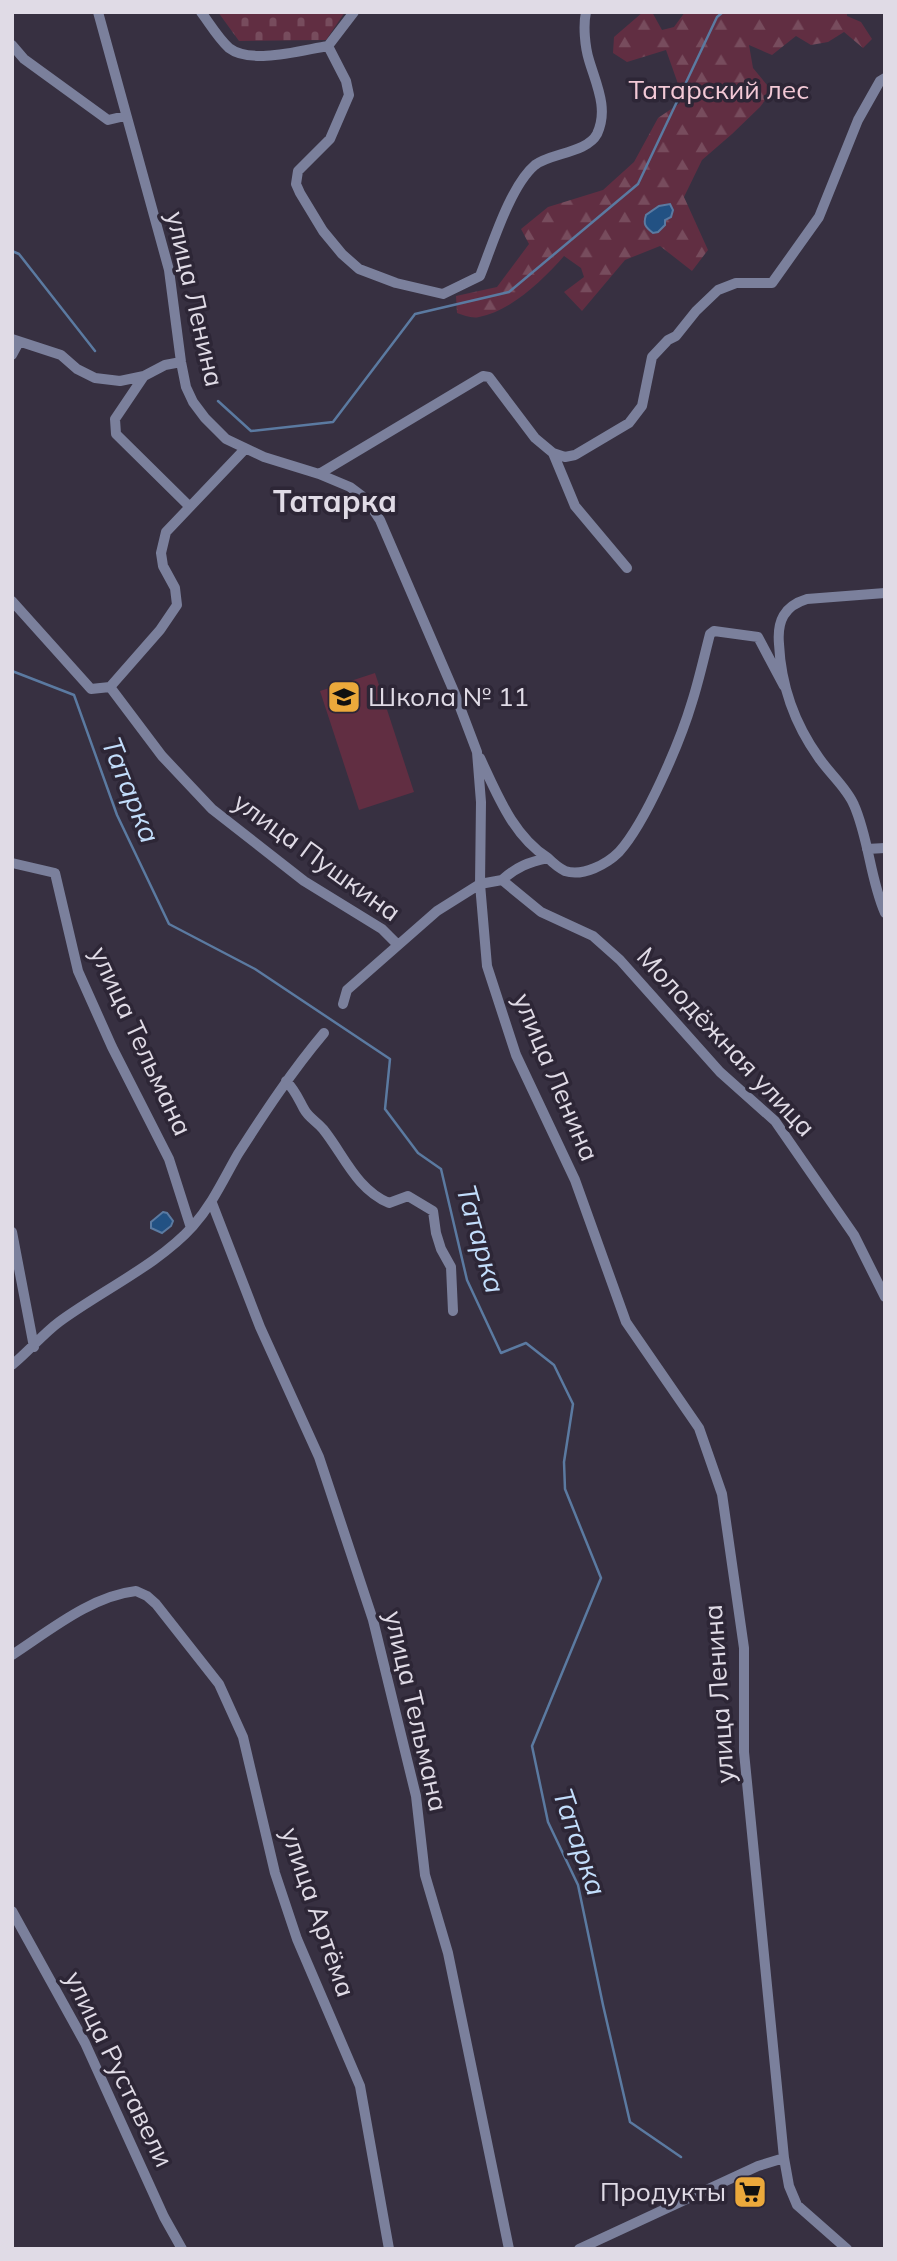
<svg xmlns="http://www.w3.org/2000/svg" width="897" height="2261" font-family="Mulish,sans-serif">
	<defs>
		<pattern id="forest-firs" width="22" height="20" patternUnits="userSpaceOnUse" patternTransform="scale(1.75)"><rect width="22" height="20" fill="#612e42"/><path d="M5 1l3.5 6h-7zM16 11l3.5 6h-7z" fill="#774c5d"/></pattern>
		<pattern id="cemetery-stones" width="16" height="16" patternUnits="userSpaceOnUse" patternTransform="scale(1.75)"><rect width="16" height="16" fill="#612e42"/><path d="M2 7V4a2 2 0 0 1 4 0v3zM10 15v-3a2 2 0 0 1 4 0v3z" fill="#774c5d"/></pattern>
	</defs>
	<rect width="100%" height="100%" fill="#373041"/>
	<path fill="url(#forest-firs)" d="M643 12H652L662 30 674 27 685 12H847V16L861 22 872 39 863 48 844 32 828 42 811 45 796 36 772 55 749 45 753 68 772 91 760 107 732 134 702 160 684 197 708 250 692 271 660 246 625 260 582 311 564 292 584 277 581 268 564 256C543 280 511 311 479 317 472 319 464 315 457 313L456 296 497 287 529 244 521 229 548 207 603 190 634 162 658 118 680 103 677 81 666 50 627 62 613 53 614 37Z"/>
	<path fill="url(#cemetery-stones)" d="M218 12H345L326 40 239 41Z"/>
	<path fill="#612e42" d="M375 673 414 792 359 810 320 691Z"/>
	<path fill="#225183" stroke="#5b7aa1" stroke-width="2" d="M670 204 673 210 671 217 665 220V225L658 232 653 233C645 227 643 224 646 215L659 206Z
		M163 1212 167 1213 173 1221 171 1226 162 1233 151 1228V1222Z"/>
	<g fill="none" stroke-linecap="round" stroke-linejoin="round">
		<path stroke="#5b7aa1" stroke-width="2.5" d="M12 251 19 254 95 351
			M218 401 251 431 333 422 415 314 509 292 638 184 717 17 723 12
			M12 671 74 695 117 815 169 924 255 969 390 1059 385 1109 418 1153 441 1169 467 1280 501 1353 526 1343 554 1365 573 1404 564 1462 565 1489 601 1578 532 1746 548 1822 578 1885 603 2005 630 2122 681 2157"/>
		<path stroke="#7b809c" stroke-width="10" d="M98 12 169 270 181 362 186 387 193 402 205 418 226 439 264 457 319 474 350 487 366 499 380 520 455 694 477 752 481 802 480 884 487 966 516 1055 575 1180 626 1322 699 1428 722 1494 744 1648V1752L784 2158 789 2186 797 2205 847 2249
			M201 12C210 24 218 38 229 48 251 65 302 50 328 46
			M354 12 328 46 346 81 349 95 330 139 298 171 296 184 300 193 323 231 342 254 359 269 396 283 443 294 480 276C492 246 510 186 535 165 550 153 587 153 597 134 609 109 596 84 589 60 585 47 583 26 586 12
			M12 45 24 59 108 120 125 116
			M12 339 61 355 77 369 95 378 120 381 144 376 165 365 181 362
			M12 355 19 342
			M144 376 115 419 116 434 189 506
			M553 453 565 457 575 455 629 423 642 406 652 357 668 340 676 336 696 311 718 290 736 283H772L819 217 858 120 880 81 885 78
			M319 474 483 376 489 377 535 438 553 453 575 506 627 568
			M885 593 807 599C784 606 777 621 779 644 781 686 794 723 819 758 830 774 847 788 854 805 869 839 870 879 885 913
			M12 601 91 689 110 687 162 756 212 809 304 881 382 929 397 944
			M110 687 160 630 177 605 175 588 163 566 161 553 166 532 245 449
			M480 758C497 794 513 836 548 858
			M867 849 885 848
			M12 863 55 873 78 971 112 1047 169 1159 191 1228
			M502 880C516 867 529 862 548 858 553 863 559 868 565 871 583 877 607 864 619 852 646 822 680 742 692 702 699 680 704 657 710 634L714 631 758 637 784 686
			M343 1004 347 990 437 911 480 884 502 880 541 912 593 936 620 960 720 1072 775 1121 854 1235 885 1297
			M286 1081C295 1090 298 1098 304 1109 308 1117 317 1122 323 1129 344 1155 356 1189 389 1203L408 1196 433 1211 436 1233 441 1249 451 1267 453 1311
			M212 1203 260 1327 319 1457 373 1620 416 1796 425 1875 448 1953 509 2249
			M12 1232 34 1347
			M12 1365C29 1351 43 1334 59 1322 101 1291 159 1264 193 1226 213 1203 223 1180 238 1154 265 1112 292 1071 324 1033
			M12 1655C49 1631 91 1596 136 1591L147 1596 156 1604 219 1684 243 1737 275 1873 297 1939 360 2086 389 2249
			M12 1911 85 2043 164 2217 182 2249
			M579 2249 758 2166 784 2158"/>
	</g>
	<defs>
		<symbol id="school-square" viewBox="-11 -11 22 22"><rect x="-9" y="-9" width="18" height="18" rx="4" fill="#eca93b" stroke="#2d2636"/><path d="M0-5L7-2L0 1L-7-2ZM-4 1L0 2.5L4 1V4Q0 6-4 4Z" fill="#111"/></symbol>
		<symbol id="supermarket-square" viewBox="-11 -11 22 22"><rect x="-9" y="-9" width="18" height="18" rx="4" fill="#eca93b" stroke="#2d2636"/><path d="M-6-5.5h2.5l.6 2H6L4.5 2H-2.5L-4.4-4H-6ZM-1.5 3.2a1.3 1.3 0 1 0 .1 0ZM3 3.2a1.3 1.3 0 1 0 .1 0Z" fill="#111"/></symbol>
	</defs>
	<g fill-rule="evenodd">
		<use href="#school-square" x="325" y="678" width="38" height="38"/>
		<use href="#supermarket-square" x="731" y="2173" width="38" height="38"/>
	</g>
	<g text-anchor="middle" stroke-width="7" stroke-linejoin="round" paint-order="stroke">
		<g font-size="26" fill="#f3c9d6" stroke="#2d2636">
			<text x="719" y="99">Татарский лес</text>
		</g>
		<g font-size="26" fill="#e0dbe6" stroke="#2d2636">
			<text transform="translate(195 299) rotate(77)" y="9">улица Ленина</text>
			<text transform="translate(317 857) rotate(36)" y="9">улица Пушкина</text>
			<text transform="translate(141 1041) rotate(65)" y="9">улица Тельмана</text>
			<text transform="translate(726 1042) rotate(47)" y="9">Молодёжная улица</text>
			<text transform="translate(556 1077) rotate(67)" y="9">улица Ленина</text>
			<text transform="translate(719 1694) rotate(-94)" y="9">улица Ленина</text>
			<text transform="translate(416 1711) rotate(77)" y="9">улица Тельмана</text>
			<text transform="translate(318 1912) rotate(71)" y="9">улица Артёма</text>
			<text transform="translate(119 2069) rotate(64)" y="9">улица Руставели</text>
		</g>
		<g font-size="26" fill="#e0dbe6" stroke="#2d2636" text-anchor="start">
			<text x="368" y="706">Школа № 11</text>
			<text x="726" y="2201" text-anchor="end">Продукты</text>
		</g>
		<g font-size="28" font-style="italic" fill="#c2ddfb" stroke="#2d2636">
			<text transform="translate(131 790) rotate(68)" y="10">Татарка</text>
			<text transform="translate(481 1239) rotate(74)" y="10">Татарка</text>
			<text transform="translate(580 1842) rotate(71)" y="10">Татарка</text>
		</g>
		<g font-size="30" font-weight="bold" fill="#e0dbe6" stroke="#2d2636">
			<text x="335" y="512">Татарка</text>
		</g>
	</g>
	<rect width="897" height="2261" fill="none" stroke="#e0dbe6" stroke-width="28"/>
</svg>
